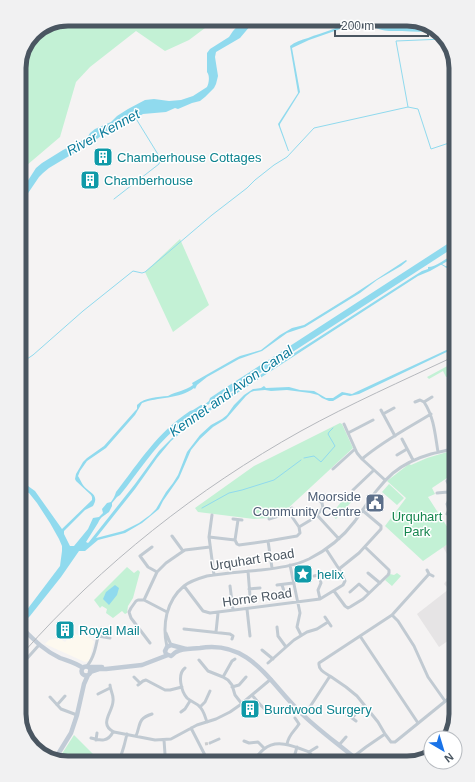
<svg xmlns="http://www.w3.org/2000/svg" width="475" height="782" font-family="Arial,sans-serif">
	<rect width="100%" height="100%" fill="#f5f3f3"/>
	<path fill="#fdf9ef" d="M73 632 79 636 82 633 94 641 89 661 85 662 45 644 49 640 59 638 65 642Z"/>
	<path fill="#e6e4e5" d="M455 539V636L439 647 417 614 449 589 444 584 446 581 448 583 453 578 451 576 454 573 449 569 453 565 443 547Z"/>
	<path fill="#c3f1d5" d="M68 19H217L189 40 165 51 136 31 90 67 76 82 60 137 20 171 19 65 34 33Z
		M180 239 209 305 173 332 145 272Z
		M453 363V378L451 376 446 377 443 371 429 379 427 377Z
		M340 423 342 424 353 448 284 512 270 518 254 519 198 512 195 508 254 466Z
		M454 450V456L449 459 451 462 447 465 450 469 447 478 432 488 435 494 428 497 455 539 423 561 385 526 406 498 387 481 409 464 411 465 427 458Z
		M389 484 404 498 397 505 382 492Z
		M348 493 353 500 336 519 331 515Z
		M127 567 134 573 138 570 140 572 133 598 128 606 127 613 125 614 122 611 113 618 106 613 107 609 102 606 100 608 94 600Z
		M397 573 401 576 392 586 385 580 390 574 394 575Z
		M74 735 101 762 65 763 58 760Z"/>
	<path fill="#90daee" d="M244 19H256L240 38 216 52 215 57 218 76 216 84 214 88 205 97 200 101 192 103 178 109 175 108 166 112 143 114 134 119 125 121 118 124 94 141 49 168 43 173 39 177 20 205V193L36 168 42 163 63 150 87 138 90 133 95 129 111 122 117 116 128 109 145 100 154 99 169 101 181 100 193 96 207 87C209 83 210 76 207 72V53L210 49 229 37 233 31Z
		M352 19H360L346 27 309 40 292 48 300 92 280 124V126L289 151H288L278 124 298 93 290 46C295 42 301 40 308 38 323 32 339 29 352 19Z
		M364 19C371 19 376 25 384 27L428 29 435 28 437 31C425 32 414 32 402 31 394 31 384 32 376 28 371 26 368 21 364 19Z
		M452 241 453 248 217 401 211 404H209C198 413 186 420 175 429 153 448 138 473 120 495L117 497 112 503V506C111 508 110 510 109 512 104 516 101 516 98 523L86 542 88 543 89 542 135 484 159 451 180 430 212 406 411 278 422 271 428 269V267C436 267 445 259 453 255V258L430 271 418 276 200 417 171 441 157 458 135 489 96 538 100 537 123 531 139 523 150 515 156 509 166 492 173 483 178 475 187 452 200 435 211 425 222 419 227 415 234 405 244 395 253 389 261 388 264 386 266 388 289 387 300 390 314 391 326 398H333L342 392 352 394 356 392 453 347V349L359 394 350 396 345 395H343L333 401H329L322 398 318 395 310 393 287 390 271 391 265 390 254 391 251 392 246 396 226 419 213 427 200 439 191 450 179 478 163 501 159 509 142 523 125 533 98 540 85 551H79L61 577 30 616 26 620 23 625V615L60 566 62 551V546L59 539 50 523 37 503 29 493 22 490V484L28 486 35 491 62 529 92 500V497L91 495 76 481 75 479 76 474 83 462 87 458 104 446 135 411 137 409V405C145 397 158 397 168 396 177 391 185 391 193 385L192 383 236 358 240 356 261 350 280 335 292 328 304 325 354 294 406 260 407 261 401 266 377 280 360 293 305 327 287 333 262 351 239 359 207 377 197 385 195 389 194 388C180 399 157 397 142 403L135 415 106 448 87 461 80 471 78 476C80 479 81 482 83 485 89 493 100 494 93 506L85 510 64 531V534L70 546H74L88 529 93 518 99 517 103 513 102 509 107 503 111 502C113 499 115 496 116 492 140 461 157 433 190 411L193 410 201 405H204L209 401 210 398 225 388Z
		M115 585 119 588 117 595 109 605 103 599 106 592Z"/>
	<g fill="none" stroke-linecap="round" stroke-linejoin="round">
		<path stroke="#90daee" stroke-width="1" d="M408 107 396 41 444 39
			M114 199 159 164 160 160 159 156 135 117
			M441 264 453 271
			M446 267 453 263
			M21 363 33 355 83 311 133 271 142 273 145 272 212 215 247 188 255 180 274 165 287 157 314 128 408 107 418 109 431 149 452 142
			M304 458 314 456 321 462 335 446 328 434 329 432 333 428
			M202 508 229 493 242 490 274 480 301 460"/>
		<path stroke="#caccce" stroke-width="3" stroke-dasharray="3 1.5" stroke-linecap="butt" d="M205 744 210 743"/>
		<path stroke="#c1cad2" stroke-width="3" d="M453 380H454
			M415 402 420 400 424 402C434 417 435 434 438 452
			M424 402 432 397
			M381 410 395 436
			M383 414 394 408
			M344 424 357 453 362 459 385 480
			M348 433 373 420
			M402 439 413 460
			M397 455 407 449
			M362 459C383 441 408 428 431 414
			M450 466 454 469
			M333 469 355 449
			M447 481 449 485 448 492
			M353 490 374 470
			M437 493 448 492 454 497
			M320 501 325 495
			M288 511 299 527
			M447 514 449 510 447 504 451 495
			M212 515 209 537 214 575
			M317 515 339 539
			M233 519 242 520
			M269 519C277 517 285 514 292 508
			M454 527 455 526
			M172 536 183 551
			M209 537 235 540 237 544 239 545 268 541 297 536 300 533 299 527 314 518 323 508 322 503 315 496
			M235 540 238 520
			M268 541 272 568
			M152 547 140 556 148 567 157 572
			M290 565 300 613 297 627 301 635
			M339 569 359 553 381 529V526L362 510
			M427 570 429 574 433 576
			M248 571 250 596
			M368 573 380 583
			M319 575 321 583 318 590 320 599
			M314 576 324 574
			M277 585 293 583
			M282 585 284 591
			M184 586 203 611 210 613 320 599 343 585 345 581 339 569 326 549
			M230 586 233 610
			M249 589 260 588
			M334 591 345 606 348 608 350 607 363 599 388 575 389 573V570L365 547
			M350 592 359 584 369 593
			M144 600 157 572 166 563 179 554 185 550 210 547
			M247 609 250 636
			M392 615 398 621 414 646 428 677 445 701
			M325 617 331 626
			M277 627 278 636 286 647
			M184 629 230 634 233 636 232 639
			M216 632 218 613
			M166 633 171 645
			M98 636 101 628
			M360 636 418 723
			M150 643 131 618 129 612 131 608 136 601 138 600H144L167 612
			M167 647C162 625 166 601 184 586 190 581 200 578 207 576 225 573 243 572 261 570 278 568 294 566 309 559 327 550 343 537 355 521 367 504 377 487 393 473 404 464 417 458 431 454 438 452 446 451 454 448
			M262 650 273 659
			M455 652 456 654
			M199 660 208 671 223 677 228 680 232 685 235 695 242 704
			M453 660 456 658
			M23 663 39 645
			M268 663 294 640 307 632 317 629 328 622
			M87 666C94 658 96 646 98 636L110 638
			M185 668C177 674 181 691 187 698 191 702 197 703 200 707 204 711 205 717 207 722
			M330 676 346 687 357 696 378 722 385 734
			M134 677 140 683
			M223 677 232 661 235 659
			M110 685C110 690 114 695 113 701 113 712 98 724 114 732L155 740 171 739 197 725 216 719 230 712 240 705 271 679
			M138 685 143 681 146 680 165 690H170L182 687
			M232 687 239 685 246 677
			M98 694 110 688
			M252 695C259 703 269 719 282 712 285 710 289 706 292 703
			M50 697 61 709 77 715
			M57 705 65 696
			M200 707 205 702 210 691
			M181 712 185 709 190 701
			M347 715 352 718
			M304 716 330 676C325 673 318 670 319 663L392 615 429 574
			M356 721 352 718 358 711 364 705
			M191 728 208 761
			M136 736C141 724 137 719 152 714
			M91 738C101 741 108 742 113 732
			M96 740 97 733
			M244 741 249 743 258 742 264 748
			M210 743 219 739
			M287 744C289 734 294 732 299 724L295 718
			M339 745 346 737
			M353 757 366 747 385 734 391 742H395L448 699
			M314 758 309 752 317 747
			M253 760C257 757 260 752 264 749 277 738 296 747 309 752
			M296 760 295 754 297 747
			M119 762 124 746 127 734
			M162 762 165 754 164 740"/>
		<path stroke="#c1cbd6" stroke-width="4.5" d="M23 629C35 641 45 651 60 658 68 661 76 663 83 668
			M186 649 171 645 167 647 165 651 166 654 171 656C173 655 174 653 176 652 183 648 192 649 200 648 250 640 269 682 300 712 317 729 337 743 356 759
			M81.5 671a4.5 4.5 0 1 1 9 0a4.5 4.5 0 1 1-9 0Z
			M88 667H102
			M90 672 99 669H106L142 665 168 655
			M55 759 71 733 77 715 84 684 88 675"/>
		<path stroke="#b5b8bd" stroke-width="1" d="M23 653C102 564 197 489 301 431 350 404 402 381 453 357"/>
	</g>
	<defs>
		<symbol id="building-square" viewBox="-11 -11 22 22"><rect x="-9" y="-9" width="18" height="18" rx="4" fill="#0f9aa8" stroke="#fff"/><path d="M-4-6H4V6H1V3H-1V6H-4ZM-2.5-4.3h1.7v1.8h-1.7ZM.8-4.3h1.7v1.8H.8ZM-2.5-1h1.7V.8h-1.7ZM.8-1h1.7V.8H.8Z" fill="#fff"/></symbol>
		<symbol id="civic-square" viewBox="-11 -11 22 22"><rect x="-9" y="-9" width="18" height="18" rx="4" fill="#5c6f8a" stroke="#fff"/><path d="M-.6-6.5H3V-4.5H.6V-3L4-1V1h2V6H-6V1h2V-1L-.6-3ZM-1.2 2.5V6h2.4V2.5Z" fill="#fff"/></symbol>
		<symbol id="sight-square" viewBox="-11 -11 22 22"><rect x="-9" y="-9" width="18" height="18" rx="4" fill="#0f9aa8" stroke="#fff"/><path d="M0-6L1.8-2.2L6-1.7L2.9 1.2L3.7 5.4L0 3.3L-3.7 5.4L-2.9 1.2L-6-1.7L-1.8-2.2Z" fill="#fff"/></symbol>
	</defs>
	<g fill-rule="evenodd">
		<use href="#building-square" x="92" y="146" width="22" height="22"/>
		<use href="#building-square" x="79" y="169" width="22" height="22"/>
		<use href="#civic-square" x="364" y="492" width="22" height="22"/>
		<use href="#sight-square" x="292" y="563" width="22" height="22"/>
		<use href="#building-square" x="54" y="619" width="22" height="22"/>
		<use href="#building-square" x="239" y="698" width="22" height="22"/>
	</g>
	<g text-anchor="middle" stroke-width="3" stroke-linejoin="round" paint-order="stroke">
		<g font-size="13" fill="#0d838f" stroke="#fff" text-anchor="start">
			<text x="117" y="162">Chamberhouse Cottages</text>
			<text x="104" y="185">Chamberhouse</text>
			<text x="317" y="579">helix</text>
			<text x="79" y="635">Royal Mail</text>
			<text x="264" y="714">Burdwood Surgery</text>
		</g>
		<g font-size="13" fill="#4e5e75" stroke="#fff" text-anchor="end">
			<text x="361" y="501">Moorside<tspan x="361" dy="15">Community Centre</tspan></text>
		</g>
		<g font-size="13" fill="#17864f" stroke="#fff">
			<text x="417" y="521">Urquhart<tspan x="417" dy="15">Park</tspan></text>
		</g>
		<g font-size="13" fill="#4a5661" stroke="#fff">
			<text transform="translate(252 559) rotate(-9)" y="5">Urquhart Road</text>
			<text transform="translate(257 597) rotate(-8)" y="5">Horne Road</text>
		</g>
		<g font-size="14" font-style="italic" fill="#0c7c9b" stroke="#fff">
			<text transform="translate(103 132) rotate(-29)" y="5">River Kennet</text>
			<text transform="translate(231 391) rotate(-35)" y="5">Kennet and Avon Canal</text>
		</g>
	</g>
	<path d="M0 0H475V782H0ZM68 26H407A42 42 0 0 1 449 68V714A42 42 0 0 1 407 756H68A42 42 0 0 1 26 714V68A42 42 0 0 1 68 26Z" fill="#f1f1f2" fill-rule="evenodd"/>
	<path fill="none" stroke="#4a5661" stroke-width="5" d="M68 26H407A42 42 0 0 1 449 68V714A42 42 0 0 1 407 756H68A42 42 0 0 1 26 714V68A42 42 0 0 1 68 26Z"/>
	<g transform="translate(443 750) rotate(142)"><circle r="19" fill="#ffffff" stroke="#b7bbc0"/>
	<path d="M0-3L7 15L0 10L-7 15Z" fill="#1a73e8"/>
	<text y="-6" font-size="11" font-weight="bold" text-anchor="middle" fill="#4a5661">N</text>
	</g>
	<path d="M335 30v6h93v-6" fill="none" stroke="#4a5661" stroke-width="2"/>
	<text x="341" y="30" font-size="12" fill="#4a5661" stroke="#ffffff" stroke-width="3" paint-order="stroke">200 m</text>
</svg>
